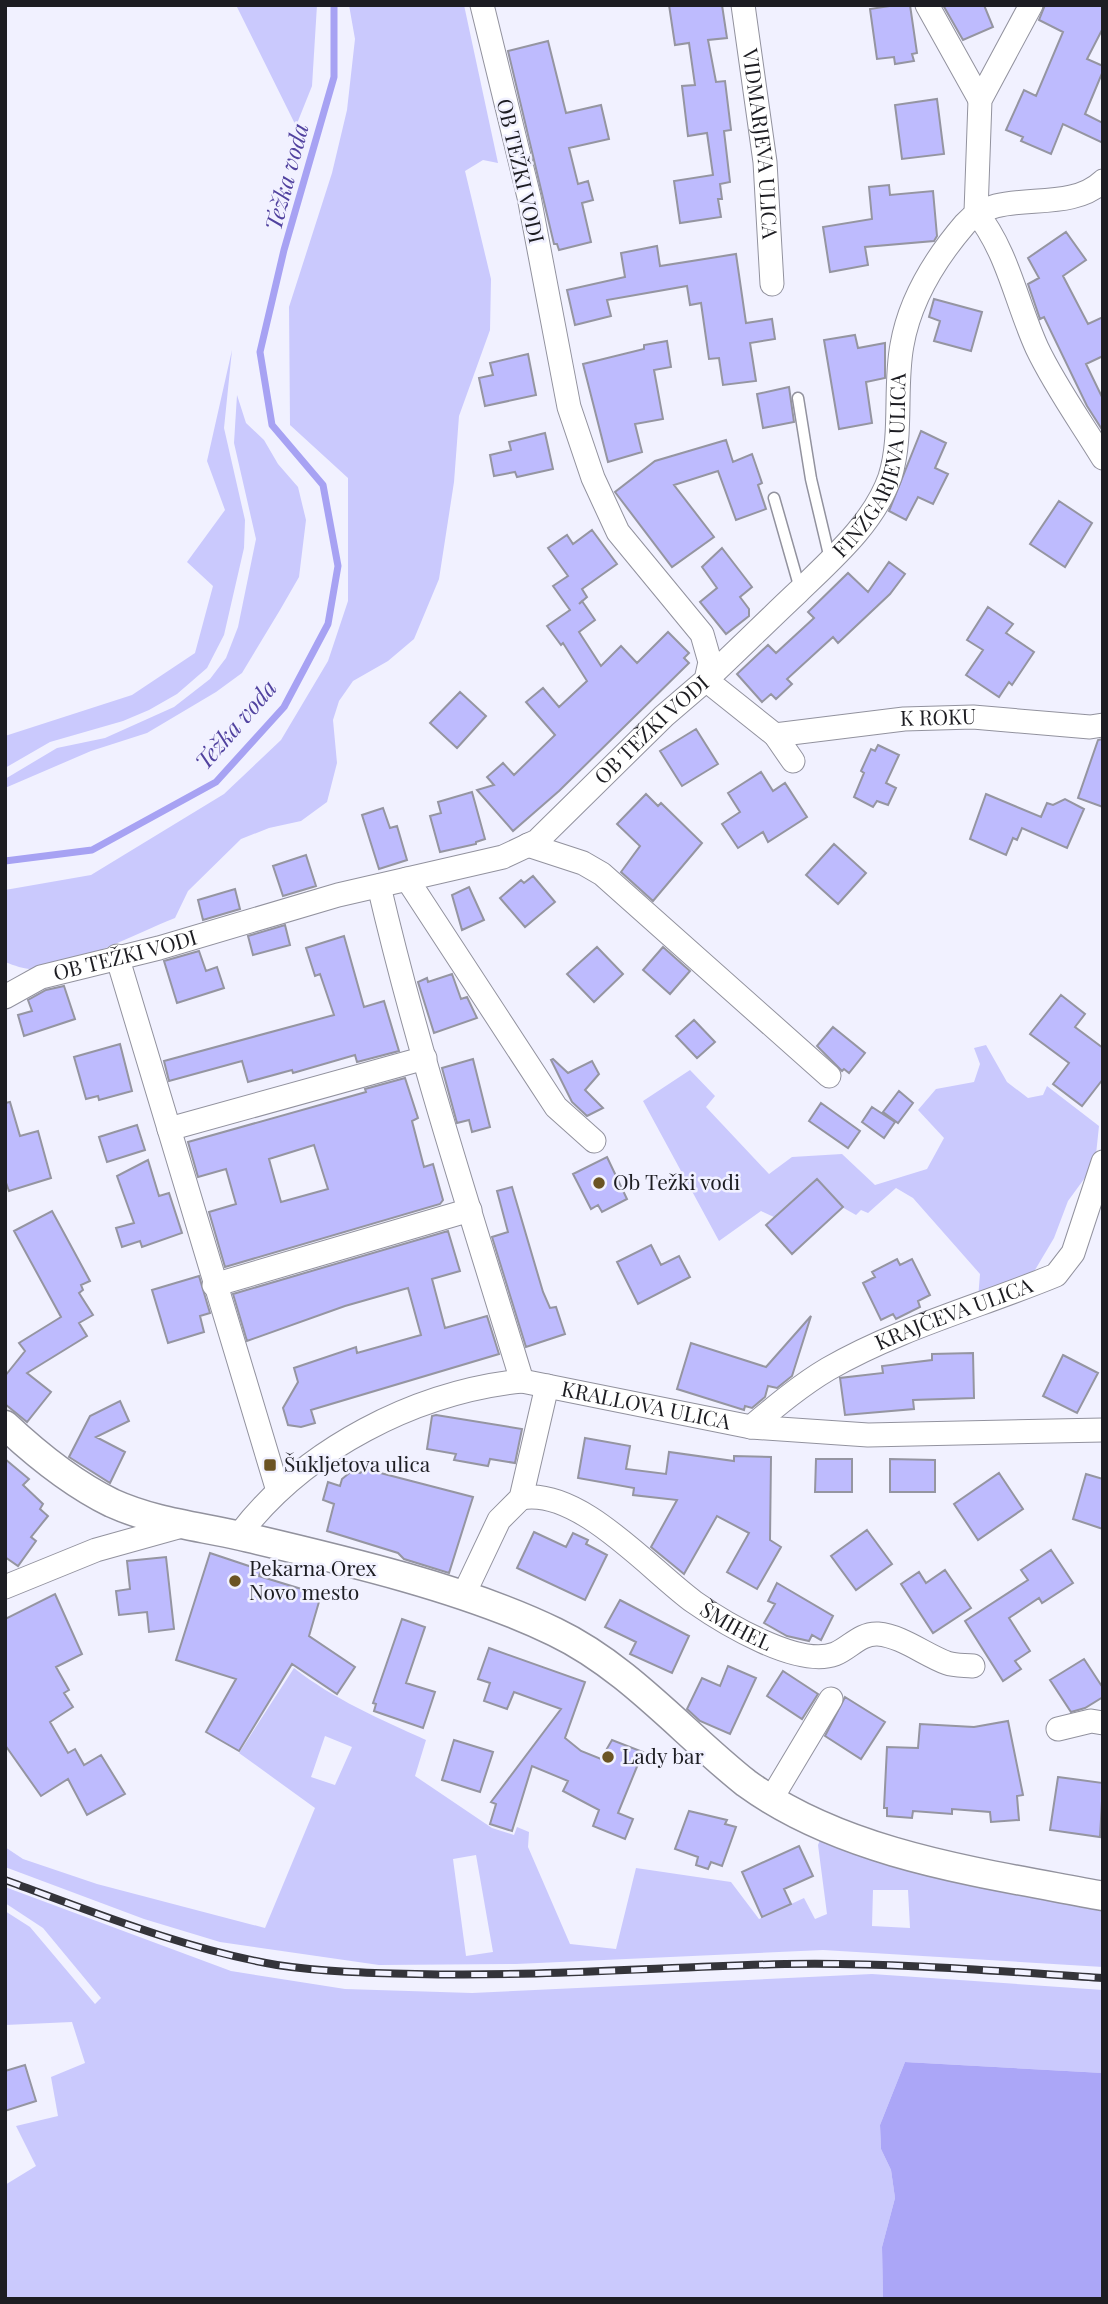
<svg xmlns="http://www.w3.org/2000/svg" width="1108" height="2304" font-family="'Playfair Display',serif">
	<rect width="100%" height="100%" fill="#f1f1ff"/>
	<path fill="#cac9fd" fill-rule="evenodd" d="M236 5H317L312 86 296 126Z
		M349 5H464L498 163 483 160 465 171 491 279 490 330 459 416 454 482 439 579 414 639 388 661 353 681 339 701 333 720 337 763 327 802 301 821 269 828 241 839 188 891 175 918C132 935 84 962 37 969 25 970 16 966 5 962V890L91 875 224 794 281 740 328 661 348 601V478L290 425 289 307 332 173 347 110 355 39Z
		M232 350 224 428 245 520 244 548 224 635 207 668 177 694 149 710 123 721 50 742 5 768V736L132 695 195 653 213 586 187 562 225 510 207 461Z
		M237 395 246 423 264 440 278 464 298 487 306 520 299 577 280 610 242 673 216 692 147 733 91 751 5 788V779L57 748 105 738 174 707 210 679 226 658 238 627 256 539 234 443Z
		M986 1045 1007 1082 1028 1098 1043 1095 1047 1086 1099 1126 1095 1164 1068 1201 1054 1238 1035 1270 1001 1293 978 1299 980 1274 913 1198 896 1188 868 1213 861 1210 856 1215 840 1206 802 1240 784 1247 776 1218 761 1211 719 1241 643 1101 690 1070 715 1096 706 1107 769 1174 792 1157 842 1154 875 1185 927 1169 944 1138 918 1110 936 1089 974 1082 980 1064 974 1048Z
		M294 1668C333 1699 380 1719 426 1740L415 1776 492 1828 514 1835 517 1827 529 1832 528 1847 570 1944 616 1949 636 1868 731 1882 759 1919 804 1898 815 1919 827 1914 818 1845 821 1838 975 1884 1103 1911V1967L823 1950 516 1964 379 1965 220 1942 144 1919 5 1867V1847L23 1859 97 1884 265 1928 315 1808 239 1753ZM325 1736 352 1747 335 1785 311 1777ZM476 1855 493 1952 466 1956 453 1859ZM873 1890H908L910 1928 872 1926Z
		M5 1887 231 1971 345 1989 472 1993 872 1974 1103 1990V2073L905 2062 880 2125 881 2149 891 2170 895 2198 882 2247 883 2299H5V2185L36 2166 16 2126 58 2116 51 2077 85 2063 72 2022 5 2025V1911L30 1927 95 2004 101 1998 43 1928 5 1903Z"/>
	<path fill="#aba6f7" d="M905 2062 1103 2073V2299H883L882 2247 895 2198 891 2170 881 2149 880 2125Z"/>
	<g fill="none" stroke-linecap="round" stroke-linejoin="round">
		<path stroke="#a7a2f3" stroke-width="7" d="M5 861 92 850 216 782 284 707 328 624 338 566 323 485 272 425 260 352 284 250 334 77V5"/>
	</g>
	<path fill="#bebbfe" stroke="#9595a1" stroke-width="2" fill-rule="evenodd" d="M669 5H722L727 38 708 40 716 82 725 81 731 130 724 131 730 182 720 184 722 199H718L721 217 680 223 674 181 713 175 707 133 688 136 682 86 695 85 689 43 675 45Z
		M896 5H910L917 53 912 54 914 61 895 64 894 57 877 59 870 9Z
		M943 5H984L993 27 963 40Z
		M1045 5H1103V28L1087 59 1103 66V71L1085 114 1103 123V143L1063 124 1051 154 1021 141 1023 137 1006 130 1024 90 1036 96 1063 32 1039 20Z
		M548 41 566 113 601 105 609 139 569 148 578 184 588 181 593 200 582 203 591 242 559 250 557 244H554L508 51Z
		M937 99 944 154 902 159 895 105Z
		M889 185 890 195 933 191 937 236 934 241 865 247 868 265 830 272 823 227 872 219 869 187Z
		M1066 232 1086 260 1063 276 1088 324 1103 317V356L1086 364 1103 399V431L1087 406 1044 317 1040 319 1028 284 1039 278 1028 258Z
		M657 246 660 266 736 254 746 323 772 319 775 339 750 343 756 381 723 385 719 358 709 359 701 303 690 305 687 286 607 300 611 316 575 325 567 290 625 277 621 253Z
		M934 299 982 312 971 351 934 341 940 321 929 317Z
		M855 335 858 348 885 343V378L866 382 872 423 839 429 824 340Z
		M667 341 671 367 654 370 663 419 635 424 642 452 608 462 583 364 644 349V345Z
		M528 354 536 395 485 406 479 378 493 375 490 363Z
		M789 387 794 422 763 428 757 394Z
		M921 431 946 443 935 468 948 474 933 504 918 497 906 520 889 511Z
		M545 433 553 469 517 477 515 472 494 476 490 455 511 450 509 442Z
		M726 440 733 462 752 454 762 483 758 485 766 509 736 520 718 471 674 485 714 537 672 567 615 492 655 461Z
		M1059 501 1092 523 1065 567 1030 544Z
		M592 530 617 564 582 589 587 597 579 604 582 601 595 620 579 632 601 666 621 646 637 663 668 632 689 653 684 658 689 663 559 791 513 831 477 790 494 785 487 777 503 763 514 775 555 735 526 702 543 688 559 707 587 681 563 643 561 645 547 626 570 610 553 586 568 576 548 548 567 535 573 544Z
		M722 548 752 587 740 597 749 609V616L726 634 700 602 717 588 702 567Z
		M889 562 905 574 890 594 838 643 833 637 787 679 792 684 776 699 771 694 762 702 737 674 768 645 776 653 814 618 808 612 848 573 868 592Z
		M988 607 1013 624 1006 633 1034 652 1012 685 1009 682 999 697 966 675 983 650 967 640Z
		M460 692 486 716 457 748 430 723Z
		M696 729 718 764 682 786 660 751Z
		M1103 739V807L1078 798 1098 740Z
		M878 745 899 755 886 783 896 788 888 805 877 801 873 807 854 797 864 773 861 771 871 749 875 751Z
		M761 772 773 791 785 783 807 817 768 842 763 832 738 848 722 824 740 812 728 793Z
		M472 792 485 839 476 842V844L440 852 430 816 441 813 438 802Z
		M646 794 658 806 661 803 702 843 653 901 621 872 640 846 617 824Z
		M986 794 1041 817 1047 803 1053 805 1065 799 1084 809 1067 848 1022 828 1017 840 1013 838 1006 855 970 839Z
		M383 808 390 828 397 826 407 860 379 869 362 815Z
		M834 844 866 873 838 904 806 875Z
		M306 855 316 886 283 896 273 866Z
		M533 876 555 902 525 927 500 898 521 880 524 883Z
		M469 887 484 920 462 930 452 895Z
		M235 889 240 909 203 920 198 900Z
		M285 925 290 945 253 955 248 936Z
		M344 936 364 1007 384 1001 399 1051 357 1062 355 1055 293 1073 292 1070 248 1082 242 1061 169 1081 164 1061 334 1015 320 974 315 976 306 948Z
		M597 947 623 974 594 1002 567 974Z
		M663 947 690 971 670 994 643 970Z
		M199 951 206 971 217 967 224 988 177 1003 164 961Z
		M452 974 461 999 467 997 477 1018 434 1033 418 982 427 978 428 982Z
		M64 986 75 1019 24 1036 18 1015 32 1011 28 1000 46 990Z
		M1061 995 1085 1014 1075 1027 1103 1048V1079L1082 1106 1053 1084 1069 1063 1030 1034Z
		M694 1020 715 1042 697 1058 676 1036Z
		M833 1027 865 1053 849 1073 844 1069 842 1071 817 1046Z
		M120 1044 132 1091 99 1100 98 1096 86 1099 74 1057Z
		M473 1059 490 1127 472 1132 469 1120 457 1123 442 1068Z
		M553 1059 568 1073 592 1061 599 1074 585 1090 603 1108 587 1116 572 1102 551 1060Z
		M405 1078 418 1118 412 1121 424 1167 433 1164 443 1200 440 1204 225 1267 209 1212 236 1204 226 1169 198 1177 188 1142 366 1092 365 1089ZM314 1145 328 1189 281 1202 269 1159Z
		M899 1091 913 1103 898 1123 883 1112Z
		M10 1102 20 1136 38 1131 51 1178 9 1191 5 1180V1103Z
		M821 1103 860 1131 848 1148 809 1121Z
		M872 1107 895 1122 884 1138 862 1122Z
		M137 1125 145 1150 107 1162 99 1137Z
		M607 1157 627 1199 602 1212 598 1205 591 1209 573 1174Z
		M148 1160 159 1196 169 1193 182 1233 142 1247 140 1241 122 1247 116 1228 134 1223 117 1176Z
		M817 1179 843 1207 792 1254 766 1225Z
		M512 1187 543 1292 550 1308 556 1307 565 1334 526 1347 492 1237 508 1232 497 1191Z
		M52 1211 90 1281 81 1285 83 1290 79 1293 93 1315 79 1323 87 1336 27 1373 51 1392 27 1422 5 1404V1376L25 1351 19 1343 61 1317 14 1231Z
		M448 1231 460 1271 432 1279 445 1328 487 1316 499 1354 311 1410 315 1423 301 1427 288 1425 283 1408 298 1382 294 1368 356 1347 357 1353 421 1335 408 1288 345 1306 247 1341 233 1294Z
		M651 1245 661 1265 679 1256 690 1277 638 1304 617 1262Z
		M897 1259 900 1265 912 1259 930 1295 918 1301 920 1307 896 1319 893 1314 881 1320 863 1283 875 1277 872 1272Z
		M199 1276 210 1313 200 1316 204 1332 168 1343 152 1290Z
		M811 1316 792 1376 777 1388 768 1386 765 1397 752 1408 745 1406 744 1410 677 1389 691 1343 766 1367Z
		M973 1353 974 1398 913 1400 914 1409 845 1415 840 1378 883 1373 882 1366 932 1360V1354Z
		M1063 1355 1098 1373 1077 1413 1043 1396Z
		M120 1401 129 1421 96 1437 125 1452 110 1483 69 1457 90 1416Z
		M436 1415 522 1429 515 1463 490 1459 488 1466 454 1460 456 1454 427 1449 432 1416Z
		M585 1438 630 1446 626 1469 666 1474 669 1452 734 1461V1456L771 1457 770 1540 781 1547 757 1589 727 1572 749 1533 717 1516 684 1574 651 1547 677 1500 633 1495 634 1488 578 1478Z
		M5 1459 29 1479 23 1485 43 1504 40 1509 48 1516 31 1537 36 1541 18 1566 5 1557Z
		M816 1459H852V1492H815Z
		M890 1459 935 1460V1492H890Z
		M365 1469 473 1497 449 1573 404 1559 398 1553 327 1531 334 1504 323 1500 328 1482 340 1486 342 1479 353 1470 360 1473Z
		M999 1473 1023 1509 978 1540 954 1504Z
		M1086 1474 1103 1479V1529L1073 1519Z
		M867 1530 892 1564 856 1590 831 1556Z
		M534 1532 566 1547 573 1533 588 1540 586 1544 607 1555 585 1600 517 1568Z
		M1051 1550 1073 1583 1042 1603 1039 1598 1009 1618 1030 1651 1015 1661 1021 1669 1003 1681 965 1621 1028 1580 1021 1570Z
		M210 1553 261 1570 259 1576 321 1595 309 1636 355 1667 337 1694 292 1664 239 1751 206 1732 236 1679 176 1660Z
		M166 1557 174 1629 149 1632 147 1612 119 1615 116 1591 130 1589 127 1561Z
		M945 1570 971 1608 933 1633 901 1584 919 1572 926 1583Z
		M777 1583 833 1616 821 1640 812 1635 809 1641 787 1636 764 1623 775 1604 768 1601Z
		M55 1594 82 1654 56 1667 69 1690 64 1693 73 1707 50 1722 68 1753 75 1749 84 1765 101 1755 125 1794 87 1815 68 1779 41 1796 5 1745V1619Z
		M620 1600 689 1636 672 1673 630 1654 636 1642 605 1627Z
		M402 1619 425 1627 406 1683 435 1692 423 1728 374 1711 376 1704 373 1703Z
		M489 1648 585 1682 565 1738 581 1751 601 1759 612 1740 643 1752 618 1813 633 1819 625 1839 593 1826 599 1810 563 1791 568 1781 532 1766 512 1831 490 1824 496 1804 491 1802 561 1709 514 1692 507 1709 484 1701 490 1683 478 1679Z
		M1084 1659 1103 1688V1697L1085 1708 1071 1712 1050 1680Z
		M728 1666 756 1678 730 1734 700 1721 687 1709 702 1678 720 1686Z
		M783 1671 818 1694 802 1719 767 1696Z
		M845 1697 885 1722 861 1759 825 1736Z
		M1008 1721 1023 1795 1017 1796 1019 1820 991 1822 990 1812 952 1809V1814L913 1811 912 1818 887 1816V1808H884L887 1747 918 1748 920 1724 974 1727Z
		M454 1740 493 1752 480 1792 442 1780Z
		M1058 1777 1103 1783 1100 1837 1050 1830Z
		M689 1811 727 1820 725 1824 736 1827 722 1866 711 1862 708 1869 696 1865 698 1857 675 1849Z
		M799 1846 813 1876 784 1889 791 1904 762 1917 742 1872Z
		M25 2065 36 2101 5 2111V2071Z"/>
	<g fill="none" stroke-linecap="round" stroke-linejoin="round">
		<defs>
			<path id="service" d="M798 398 811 479 830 559
				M774 498 800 589"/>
			<g id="minor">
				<path id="s1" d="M743 5 765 162 772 284"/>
				<path d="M927 5 980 100"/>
				<path d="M1031 5 980 100 976 212C1008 252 1016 302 1037 348 1055 386 1081 422 1103 458"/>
				<path id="s2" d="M775 735 904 719 973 717 1090 727 1103 725"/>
				<path id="s3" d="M793 761 775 735 706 680C737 651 767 621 798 592 832 559 874 523 890 477 903 435 894 387 902 345 910 299 935 259 965 224 998 186 1066 216 1103 181"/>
				<path d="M528 845 583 863 602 874 829 1076"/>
				<path d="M407 879 556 1107 594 1141"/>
				<path d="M379 886C418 1053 472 1217 522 1381"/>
				<path d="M117 956 278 1491"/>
				<path id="s4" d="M5 997 41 977 159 948 338 895 503 857 537 841 664 716 706 680 710 662 702 634 618 532 593 478 569 407 529 197 482 5"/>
				<path d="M169 1129 425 1058"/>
				<path d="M214 1285 470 1210"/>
				<path id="s5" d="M751 1427C776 1406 801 1385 828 1369 899 1328 981 1306 1056 1275L1073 1253 1103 1162"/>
				<path id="s6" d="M521 1498C579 1487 650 1570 694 1602 724 1623 798 1668 835 1654 850 1648 860 1633 878 1634 902 1636 925 1655 947 1663 955 1666 965 1665 973 1666"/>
				<path id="s7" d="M239 1535C304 1449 416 1392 522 1381L751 1427 868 1435 1103 1430"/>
				<path d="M5 1587 96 1550 182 1526"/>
				<path d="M463 1596 499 1520 521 1498 547 1386"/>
				<path d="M1058 1729 1091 1721 1103 1723"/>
				<path d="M770 1801 831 1699"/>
			</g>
			<path id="tertiary" d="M5 1425C37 1455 73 1484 112 1503 154 1522 197 1526 241 1536 339 1559 465 1588 555 1632 628 1667 683 1733 746 1783 846 1856 984 1873 1103 1896"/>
		</defs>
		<use href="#service" stroke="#92929e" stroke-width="13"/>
		<use href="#minor" stroke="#92929e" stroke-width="25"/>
		<use href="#tertiary" stroke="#92929e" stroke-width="31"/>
		<use href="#service" stroke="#fff" stroke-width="10"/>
		<use href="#minor" stroke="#fff" stroke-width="23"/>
		<use href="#tertiary" stroke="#fff" stroke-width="28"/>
		<defs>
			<path id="rail" d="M5 1880C93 1912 184 1949 277 1965 323 1972 370 1973 416 1974 539 1977 662 1967 785 1964 891 1962 997 1971 1103 1978"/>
		</defs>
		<use href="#rail" stroke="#34343a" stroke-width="8"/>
		<use href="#rail" stroke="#f1f1ff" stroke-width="5" stroke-dasharray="16" stroke-linecap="butt"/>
	</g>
	<g fill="#6b5424" stroke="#f1f1ff" stroke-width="2.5">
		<circle cx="599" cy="1183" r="7"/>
		<rect x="263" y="1458" width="14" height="14" rx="3.5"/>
		<circle cx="235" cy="1581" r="7"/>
		<circle cx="608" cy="1757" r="7"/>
	</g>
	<g text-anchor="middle" stroke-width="5" stroke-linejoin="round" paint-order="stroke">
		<g font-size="21" fill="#1d1d22" stroke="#f1f1ff">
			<text dy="7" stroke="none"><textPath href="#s1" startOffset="140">VIDMARJEVA ULICA</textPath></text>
			<text transform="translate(520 171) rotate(77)" y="7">OB TEŽKI VODI</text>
			<text dy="7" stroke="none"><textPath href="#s3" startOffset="401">FINŽGARJEVA ULICA</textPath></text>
			<text dy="7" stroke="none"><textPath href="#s2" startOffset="164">K ROKU</textPath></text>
			<text dy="7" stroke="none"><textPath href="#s4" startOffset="716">OB TEŽKI VODI</textPath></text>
			<text dy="7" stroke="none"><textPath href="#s4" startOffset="128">OB TEŽKI VODI</textPath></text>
			<text dy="7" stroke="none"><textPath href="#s5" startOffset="234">KRAJČEVA ULICA</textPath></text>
			<text dy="7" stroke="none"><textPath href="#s7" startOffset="457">KRALLOVA ULICA</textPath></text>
			<text dy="7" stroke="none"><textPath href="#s6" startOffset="256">ŠMIHEL</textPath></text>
		</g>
		<g font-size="21" fill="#1d1d22" stroke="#f1f1ff" text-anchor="start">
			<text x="613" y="1190">Ob Težki vodi</text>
			<text x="284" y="1472">Šukljetova ulica</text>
			<text x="249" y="1576">Pekarna Orex<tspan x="249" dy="24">Novo mesto</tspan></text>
			<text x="622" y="1764">Lady bar</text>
		</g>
		<g font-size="23" font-style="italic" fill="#51429f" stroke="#f1f1ff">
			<text transform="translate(287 177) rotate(-75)" y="8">Težka voda</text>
			<text transform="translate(236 725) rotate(-49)" y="8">Težka voda</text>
		</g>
	</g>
	<rect width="1108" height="2304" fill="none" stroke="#1d1d22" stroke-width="14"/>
</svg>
